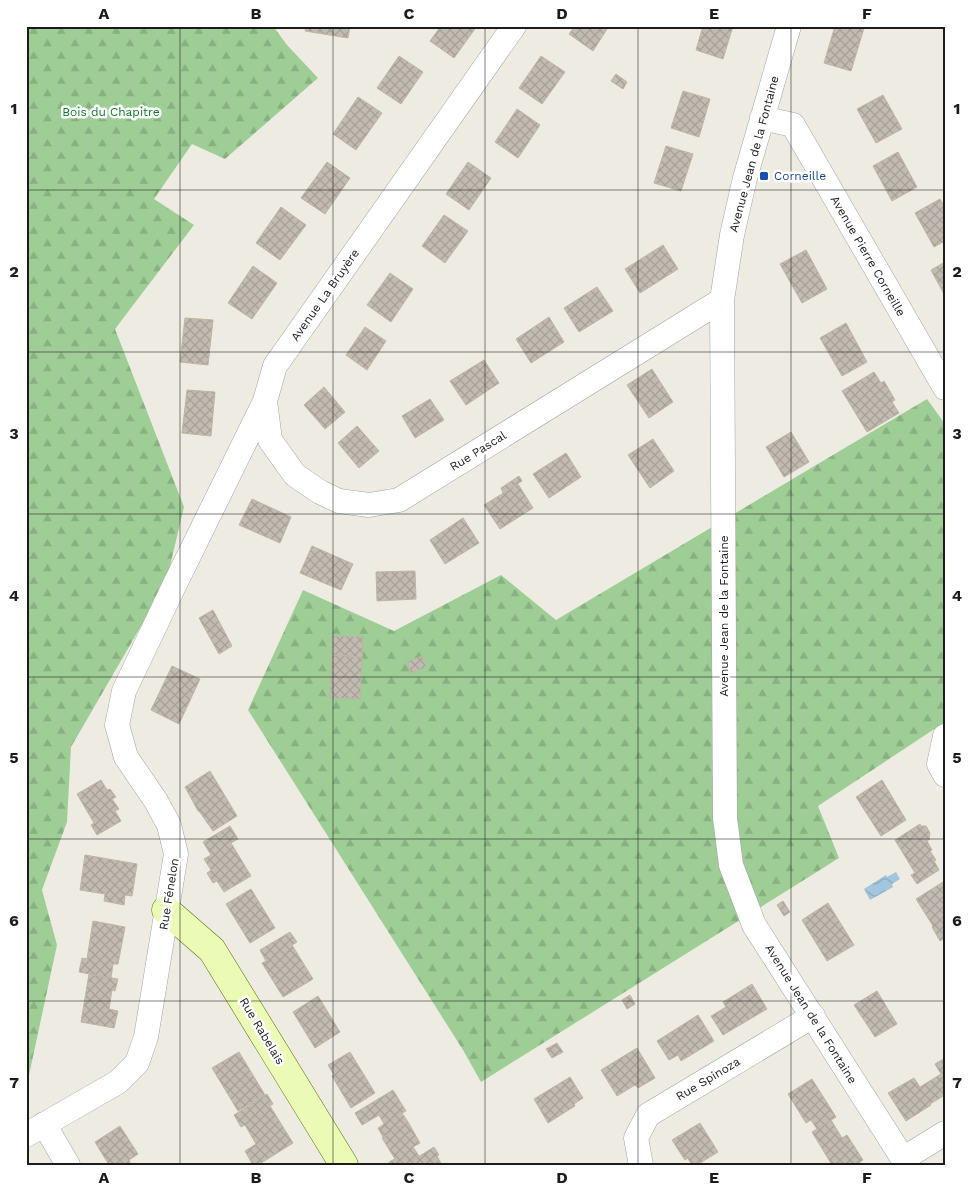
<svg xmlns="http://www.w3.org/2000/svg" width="971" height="1191" font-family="'Work Sans',sans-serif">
	<defs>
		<pattern id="forest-firs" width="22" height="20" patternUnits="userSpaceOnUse" patternTransform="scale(1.25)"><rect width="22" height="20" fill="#9ece96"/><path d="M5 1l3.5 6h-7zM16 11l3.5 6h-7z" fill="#88b081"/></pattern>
		<pattern id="water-waves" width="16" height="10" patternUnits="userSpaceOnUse" patternTransform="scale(1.25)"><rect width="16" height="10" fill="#a1c6dd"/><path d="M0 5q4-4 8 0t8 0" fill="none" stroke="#8aaabd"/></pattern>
		<pattern id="building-cross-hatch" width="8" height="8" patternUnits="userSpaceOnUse" patternTransform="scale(1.25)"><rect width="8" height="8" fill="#c2bbb1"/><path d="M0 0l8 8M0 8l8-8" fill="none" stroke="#a6a098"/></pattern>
	</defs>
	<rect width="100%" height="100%" fill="#eeece2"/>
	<path fill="url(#forest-firs)" d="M26 26H273L287 45 318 78 225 159 192 144 154 199 194 225 115 329 184 507 166 583 71 747 67 822 42 890 57 945 26 1089Z
		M927 399 945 424V722L818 806 839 858 481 1082 463 1050 248 710 303 590 394 631 501 575 556 620Z"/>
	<path fill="url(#water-waves)" d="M896 872 900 879 892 884 893 887 870 900 864 889 886 875 887 877Z"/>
	<path fill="url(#building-cross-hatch)" stroke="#c0b5a4" d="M306 26H350L348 38 305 31Z
		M441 26H477L454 58 430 41Z
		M575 26H609L593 51 569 34Z
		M703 26H733L723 59 696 50Z
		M835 26H857L864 28 851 71 824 63Z
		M399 56 423 72 401 104 377 88Z
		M541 56 565 72 542 104 519 88Z
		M616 74 627 82 623 89 611 81Z
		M683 91 710 99 699 137 671 128Z
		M883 95 902 129 876 143 857 109Z
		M358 97 382 113 356 150 333 134Z
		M517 109 540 125 518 158 495 142Z
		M666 146 693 154 681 191 654 183Z
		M898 152 917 187 892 201 873 166Z
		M327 162 350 178 325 214 301 198Z
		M468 162 491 178 469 210 446 194Z
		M940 199 945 207V241L934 247 915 213Z
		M281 207 306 225 280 260 256 243Z
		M444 215 468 231 445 263 422 246Z
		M663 245 678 269 640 293 625 269Z
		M806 250 827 289 802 303 780 264Z
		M945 262V296L931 270Z
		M253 266 277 283 252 319 228 303Z
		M390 273 413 289 391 322 367 305Z
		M597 287 613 311 579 332 564 308Z
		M549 317 564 342 531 363 516 339Z
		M185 318 213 320 208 365 180 362Z
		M846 323 867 362 842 376 820 338Z
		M365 327 386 341 367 370 346 355Z
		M484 360 499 383 466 405 450 381Z
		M652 369 673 402 649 418 627 385Z
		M874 372 881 383 884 381 895 400 892 402 899 413 867 432 842 391Z
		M324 387 345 412 325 429 304 405Z
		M187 390 215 392 211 436 182 433Z
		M430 399 444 420 415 438 402 416Z
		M357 426 379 451 359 468 338 443Z
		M791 432 809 462 784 477 766 447Z
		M653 439 674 471 650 488 628 455Z
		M566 453 581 477 549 498 533 474Z
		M519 476 522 481 503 493 501 488Z
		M518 484 533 508 500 529 484 505Z
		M252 499 291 517 280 543 239 525Z
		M463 518 479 543 445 564 430 540Z
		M312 546 353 564 341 590 300 573Z
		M415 571 416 599 377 601 376 572Z
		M213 610 232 646 219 654 199 618Z
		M332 636 363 637 362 657 332 655Z
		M332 655 362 657 360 699 330 698Z
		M422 656 426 667 411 673 407 662Z
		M172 666 200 679 179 724 151 710Z
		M210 771 237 816 213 831 199 811H198L185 787Z
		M101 780 107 790 110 789 116 797 112 799 119 809 115 811 121 821 97 835 91 825 94 823 77 794Z
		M882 780 906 820 881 836 856 797Z
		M920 824 921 826H926L930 833 929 838 930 839 927 841 932 850 930 851 936 860 934 861 939 870 917 884 911 875 915 873 895 840Z
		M230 826 238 839 231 843 251 876 224 892 217 881 213 883 207 873 211 870 204 859 211 855 203 842Z
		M85 855 137 864 132 896 125 895 124 905 104 901 105 894 80 890Z
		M943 882 945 885V938L940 941 932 927 933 926 916 899Z
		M251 889 275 928 250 943 226 904Z
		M783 901 790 912 784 916 777 905Z
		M828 903 854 945 827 961 802 920Z
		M93 921 125 927 118 964H113L111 978 79 972 82 958 87 959Z
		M290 932 297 942 292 945 313 979 283 997 262 963 266 961 260 950Z
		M89 974 118 979 115 991 112 990 109 1009 118 1011 114 1028 81 1022Z
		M752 984 767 1009 723 1035 711 1016 726 1007 723 1002Z
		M877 991 897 1024 875 1037 854 1005Z
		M630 995 635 1004 627 1009 622 1000Z
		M318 996 340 1032 315 1048 293 1012Z
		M698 1015 714 1041 681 1061 678 1055 669 1060 657 1041Z
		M557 1043 563 1052 552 1058 546 1049Z
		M637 1048 655 1078 638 1088 635 1085 617 1096 601 1070Z
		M239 1052 265 1095 238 1111 212 1068Z
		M350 1052 375 1093 351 1108 332 1076 334 1075 328 1065Z
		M945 1058V1095L930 1104 931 1105 906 1121 888 1093 914 1078 920 1087 941 1074 935 1064Z
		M570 1077 583 1098 574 1104 575 1106 548 1123 534 1099Z
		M812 1079 836 1117 817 1129 811 1120 806 1123 788 1094Z
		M393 1090 406 1111 402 1113 408 1122 383 1137 378 1128 384 1124 379 1115 362 1125 355 1113Z
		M267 1094 273 1104 270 1106 293 1143 258 1165H253L245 1151 256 1144 245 1125 241 1127 234 1115Z
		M831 1120 842 1138 847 1135 863 1160 856 1165H832L812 1132Z
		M408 1122 420 1143 413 1147 419 1156 405 1165H391L389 1162 395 1159 382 1138Z
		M700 1123 718 1152 697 1165H692L682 1149 679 1151 672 1140Z
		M120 1126 138 1154 129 1160 131 1165H109L95 1142Z
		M434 1147 439 1155 437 1156 442 1165H411L410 1162Z
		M682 1149 688 1158 685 1160 679 1151Z"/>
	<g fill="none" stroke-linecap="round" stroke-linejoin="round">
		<defs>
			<path id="street" d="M789 26 745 178 732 235 722 300 725 818 731 865 754 925 907 1165
				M762 118 793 125 945 388
				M265 401 270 440 295 475 320 492 339 501 369 505 399 500 722 300
				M945 736 939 764 945 775
				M44 1124 68 1165
				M26 1135 118 1082 137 1063 146 1037 176 854 169 825 156 801 126 757 117 725 124 691 174 586 265 401 275 366 514 26
				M903 1159 945 1133
				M641 1165 636 1138 648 1115 813 1016"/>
			<path id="secondary" d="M166 910 212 950 344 1165"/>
		</defs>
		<use href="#street" stroke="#a3a3a3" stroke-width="25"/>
		<use href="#secondary" stroke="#567303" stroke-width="29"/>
		<use href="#street" stroke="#fff" stroke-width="24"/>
		<use href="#secondary" stroke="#ebfab4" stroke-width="28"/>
	</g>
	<path fill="none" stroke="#1c1c1c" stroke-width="1" stroke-opacity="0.55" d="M180 26V1165M333 26V1165M485 26V1165M638 26V1165M791 26V1165M26 190H945M26 352H945M26 514H945M26 677H945M26 839H945M26 1001H945"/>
	<rect fill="#1a4fb4" stroke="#fff" stroke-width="2" x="759" y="171" width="10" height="10" rx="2.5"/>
	<g text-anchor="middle" stroke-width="5" stroke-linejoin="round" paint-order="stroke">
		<g font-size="12" fill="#0a7b25" stroke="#fff">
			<text x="111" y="116">Bois du Chapitre</text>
		</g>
		<g font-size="12" fill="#1c1c1c" stroke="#fff">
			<text transform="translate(754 154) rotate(-75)" y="4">Avenue Jean de la Fontaine</text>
			<text transform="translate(868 256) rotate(60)" y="4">Avenue Pierre Corneille</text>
			<text transform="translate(325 295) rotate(-55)" y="4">Avenue La Bruyère</text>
			<text transform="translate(478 451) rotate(-32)" y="4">Rue Pascal</text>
			<text transform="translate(724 616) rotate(-90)" y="4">Avenue Jean de la Fontaine</text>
			<text transform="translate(169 894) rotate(-81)" y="4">Rue Fénelon</text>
			<text transform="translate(811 1014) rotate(58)" y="4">Avenue Jean de la Fontaine</text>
			<text transform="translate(262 1031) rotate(59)" y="4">Rue Rabelais</text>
			<text transform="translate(708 1079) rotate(-31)" y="4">Rue Spinoza</text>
		</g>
		<g font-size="12" fill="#164399" stroke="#fff" text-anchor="start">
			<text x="774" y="180">Corneille</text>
		</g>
	</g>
	<rect width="971" height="1191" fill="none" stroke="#ffffff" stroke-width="55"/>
	<rect x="28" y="28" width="916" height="1136" fill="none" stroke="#1c1c1c" stroke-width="2"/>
	<g font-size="16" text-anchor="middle" font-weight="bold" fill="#1c1c1c">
		<text x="104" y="19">A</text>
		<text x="256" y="19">B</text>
		<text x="409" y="19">C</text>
		<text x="562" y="19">D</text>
		<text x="714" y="19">E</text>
		<text x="867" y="19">F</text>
		<text x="14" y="114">1</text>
		<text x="957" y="114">1</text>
		<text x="14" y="277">2</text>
		<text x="957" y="277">2</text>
		<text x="14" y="439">3</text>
		<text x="957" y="439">3</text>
		<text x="14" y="601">4</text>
		<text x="957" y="601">4</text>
		<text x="14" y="763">5</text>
		<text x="957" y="763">5</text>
		<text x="14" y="926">6</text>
		<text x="957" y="926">6</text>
		<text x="14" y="1088">7</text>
		<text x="957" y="1088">7</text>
		<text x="104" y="1183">A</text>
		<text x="256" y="1183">B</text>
		<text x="409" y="1183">C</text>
		<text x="562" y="1183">D</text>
		<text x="714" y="1183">E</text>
		<text x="867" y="1183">F</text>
	</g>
</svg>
